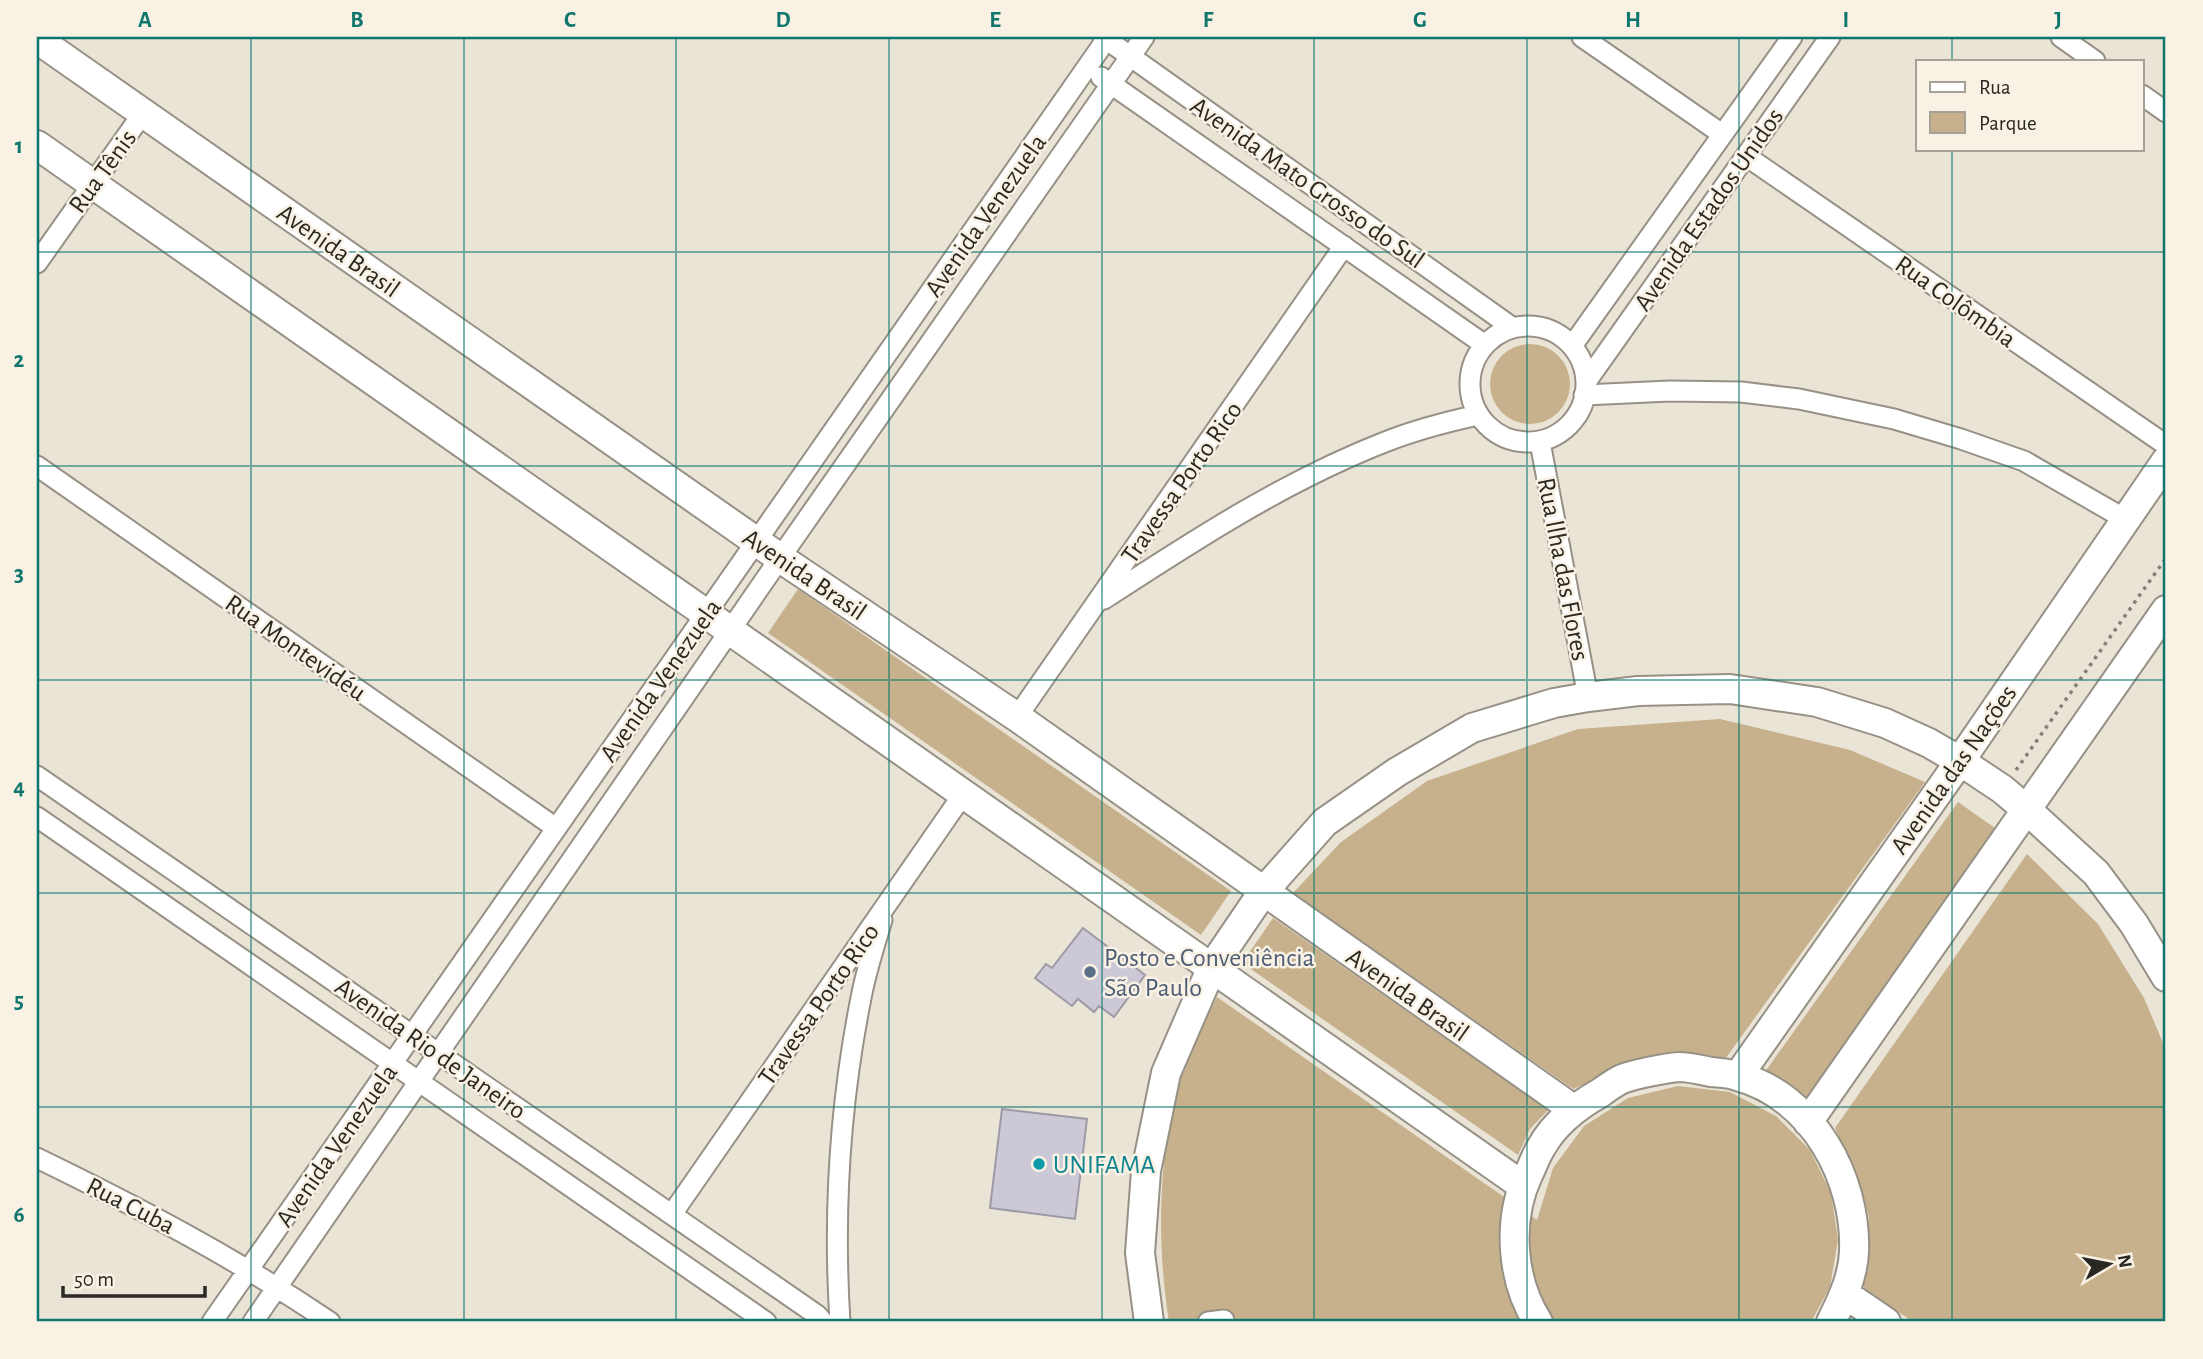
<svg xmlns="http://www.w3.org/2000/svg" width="2203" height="1359" font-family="'Alegreya Sans',sans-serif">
	<rect width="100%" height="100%" fill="#eae4d7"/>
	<path fill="#c6b18c" d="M1490 384a40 40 0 1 1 80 0a40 40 0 1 1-80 0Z
		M798 589 1231 891 1201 935 768 633Z
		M1720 719 1850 750 1925 782 1723 1062 1616 1071 1573 1089 1293 893 1341 842 1427 781 1578 729Z
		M1958 802 1995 828 1806 1107 1762 1076Z
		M2027 854 2098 924 2144 998 2166 1050V1322H1913L1863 1287 1869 1217 1859 1183 1835 1128Z
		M1273 918 1548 1110 1530 1129 1518 1155 1242 963Z
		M1217 997 1537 1220 1553 1168 1584 1126 1628 1098 1678 1086 1730 1092 1776 1116 1810 1150 1831 1193 1838 1240 1830 1287 1811 1322H1169C1157 1246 1158 1166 1176 1091 1183 1060 1203 1025 1217 997Z"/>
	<path fill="#ccc8d5" stroke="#9d99a5" stroke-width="2" d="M1083 928 1145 975 1114 1017 1099 1006 1094 1012 1078 999 1072 1006 1035 978 1046 964 1052 968Z
		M1002 1109 1087 1119 1075 1219 990 1208Z"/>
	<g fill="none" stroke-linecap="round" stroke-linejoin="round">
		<defs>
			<path id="street" d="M1103 37 1513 328
				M1582 37 1722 134
				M2061 37 2095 61
				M1101 77 1485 345
				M2142 95 2166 112
				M1746 156 2166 445
				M37 263 143 113
				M1470 384a58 58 0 1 1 116 0a58 58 0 1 1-116 0Z
				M1572 346 1792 37
				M1586 382 1830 37
				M1584 395 1670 391 1741 392 1799 399 1894 419 1961 439 2024 461 2125 519
				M1540 442 1588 697
				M37 466 556 828
				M1104 599C1193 541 1285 481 1385 442 1415 430 1446 422 1478 415
				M1017 717 1344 246
				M37 776 817 1315 823 1322
				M37 817 766 1322
				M37 1158C138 1207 237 1259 330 1322
				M672 1214 964 793
				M212 1322 1108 37
				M253 1322 780 558 1144 37
				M840 1322C833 1212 840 1101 862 993 867 968 875 944 882 920
				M1208 1322 1224 1320"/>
			<path id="secondary" d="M37 39 780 558 1017 717 1573 1109
				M37 145 1523 1186
				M1738 1076 1960 761 2166 461
				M1808 1122 2166 610
				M1845 1294 1886 1322
				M1149 1322 1140 1253 1146 1171 1166 1073 1212 967 1263 892 1325 822 1397 772 1472 728 1554 703 1588 697 1638 691 1730 689 1817 702 1885 723 1929 743 1960 761 2002 789 2027 810 2096 873 2134 924 2166 977
				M1538 1322C1511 1280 1507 1220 1528 1175 1533 1165 1536 1155 1542 1146 1555 1123 1577 1106 1600 1093 1607 1088 1615 1082 1622 1079 1635 1074 1666 1068 1679 1067 1689 1067 1701 1070 1711 1072 1719 1073 1729 1073 1737 1076 1813 1096 1857 1179 1854 1252 1853 1277 1842 1300 1831 1322"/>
		</defs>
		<use href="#street" stroke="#979185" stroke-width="23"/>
		<use href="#secondary" stroke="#979185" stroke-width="32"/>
		<path stroke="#848178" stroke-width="3.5" stroke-dasharray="3.5 5" stroke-linecap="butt" d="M2016 770 2166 558"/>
		<use href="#street" stroke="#fff" stroke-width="19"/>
		<use href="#secondary" stroke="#fff" stroke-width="28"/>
	</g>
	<path fill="none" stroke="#0f766e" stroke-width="2" stroke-opacity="0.55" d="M251 37V1322M464 37V1322M676 37V1322M889 37V1322M1102 37V1322M1314 37V1322M1527 37V1322M1739 37V1322M1952 37V61M1952 149V1322M37 252H2166M37 466H2166M37 680H2166M37 893H2166M37 1107H2166"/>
	<circle fill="#5c6f8a" stroke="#f8f1e4" stroke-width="2.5" cx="1090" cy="972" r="7"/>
	<circle fill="#0f9aa8" stroke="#f8f1e4" stroke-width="2.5" cx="1039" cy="1164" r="7"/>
	<g text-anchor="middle" stroke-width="5" stroke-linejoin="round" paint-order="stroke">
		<g font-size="26" fill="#2a2823" stroke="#f8f1e4">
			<text transform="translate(102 171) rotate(-54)" y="9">Rua Tênis</text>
			<text transform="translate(1308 182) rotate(35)" y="9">Avenida Mato Grosso do Sul</text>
			<text transform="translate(1708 209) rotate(-55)" y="9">Avenida Estados Unidos</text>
			<text transform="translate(985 215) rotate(-55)" y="9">Avenida Venezuela</text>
			<text transform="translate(339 250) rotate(35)" y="9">Avenida Brasil</text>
			<text transform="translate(1956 301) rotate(35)" y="9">Rua Colômbia</text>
			<text transform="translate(1181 482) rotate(-55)" y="9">Travessa Porto Rico</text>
			<text transform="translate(1564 569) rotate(79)" y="9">Rua llha das Flores</text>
			<text transform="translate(805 574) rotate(34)" y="9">Avenida Brasil</text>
			<text transform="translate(296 647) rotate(35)" y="9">Rua Montevidéu</text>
			<text transform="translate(660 680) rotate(-55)" y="9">Avenida Venezuela</text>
			<text transform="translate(1953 769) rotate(-55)" y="9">Avenida das Nações</text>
			<text transform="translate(1408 994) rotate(35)" y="9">Avenida Brasil</text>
			<text transform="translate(818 1004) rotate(-55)" y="9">Travessa Porto Rico</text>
			<text transform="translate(431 1048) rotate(35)" y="9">Avenida Rio de Janeiro</text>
			<text transform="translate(336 1145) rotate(-55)" y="9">Avenida Venezuela</text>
			<text transform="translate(131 1205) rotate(27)" y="9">Rua Cuba</text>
		</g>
		<g font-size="26" fill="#4e5e75" stroke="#f8f1e4" text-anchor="start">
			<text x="1104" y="966">Posto e Conveniência<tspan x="1104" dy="30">São Paulo</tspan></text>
		</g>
		<g font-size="26" fill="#0d838f" stroke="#f8f1e4" text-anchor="start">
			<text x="1053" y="1173">UNIFAMA</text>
		</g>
	</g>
	<rect width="2203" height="1359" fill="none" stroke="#f8f1e4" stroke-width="77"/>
	<rect x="1916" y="60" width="228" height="91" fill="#f8f1e4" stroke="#a6a197" stroke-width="2"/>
	<rect x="1930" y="82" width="35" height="10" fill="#ffffff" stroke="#a6a197" stroke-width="2"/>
	<text x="1979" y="94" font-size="21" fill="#2a2823">Rua</text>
	<rect x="1930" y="112" width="35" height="21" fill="#c6b18c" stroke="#a6a197" stroke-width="2"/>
	<text x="1979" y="130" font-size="21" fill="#2a2823">Parque</text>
	<g transform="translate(2109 1264) rotate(80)" stroke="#f8f1e4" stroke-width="5" paint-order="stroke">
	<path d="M0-5L12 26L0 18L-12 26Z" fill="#2a2823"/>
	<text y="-10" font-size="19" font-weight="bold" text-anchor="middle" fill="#2a2823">N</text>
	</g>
	<path d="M63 1286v10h142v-10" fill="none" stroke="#2a2823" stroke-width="3.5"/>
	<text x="74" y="1286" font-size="21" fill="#2a2823" stroke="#f8f1e4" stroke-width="5" paint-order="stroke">50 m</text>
	<rect x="38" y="38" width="2126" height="1282" fill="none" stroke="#0f766e" stroke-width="2.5"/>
	<g font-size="23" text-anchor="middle" font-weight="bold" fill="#0f766e">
		<text x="145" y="27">A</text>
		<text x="357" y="27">B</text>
		<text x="570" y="27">C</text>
		<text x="783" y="27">D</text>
		<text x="995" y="27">E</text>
		<text x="1208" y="27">F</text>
		<text x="1420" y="27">G</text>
		<text x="1633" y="27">H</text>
		<text x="1846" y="27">I</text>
		<text x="2058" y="27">J</text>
		<text x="19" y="153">1</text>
		<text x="19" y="367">2</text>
		<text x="19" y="581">3</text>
		<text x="19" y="794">4</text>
		<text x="19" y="1008">5</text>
		<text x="19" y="1222">6</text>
	</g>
</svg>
